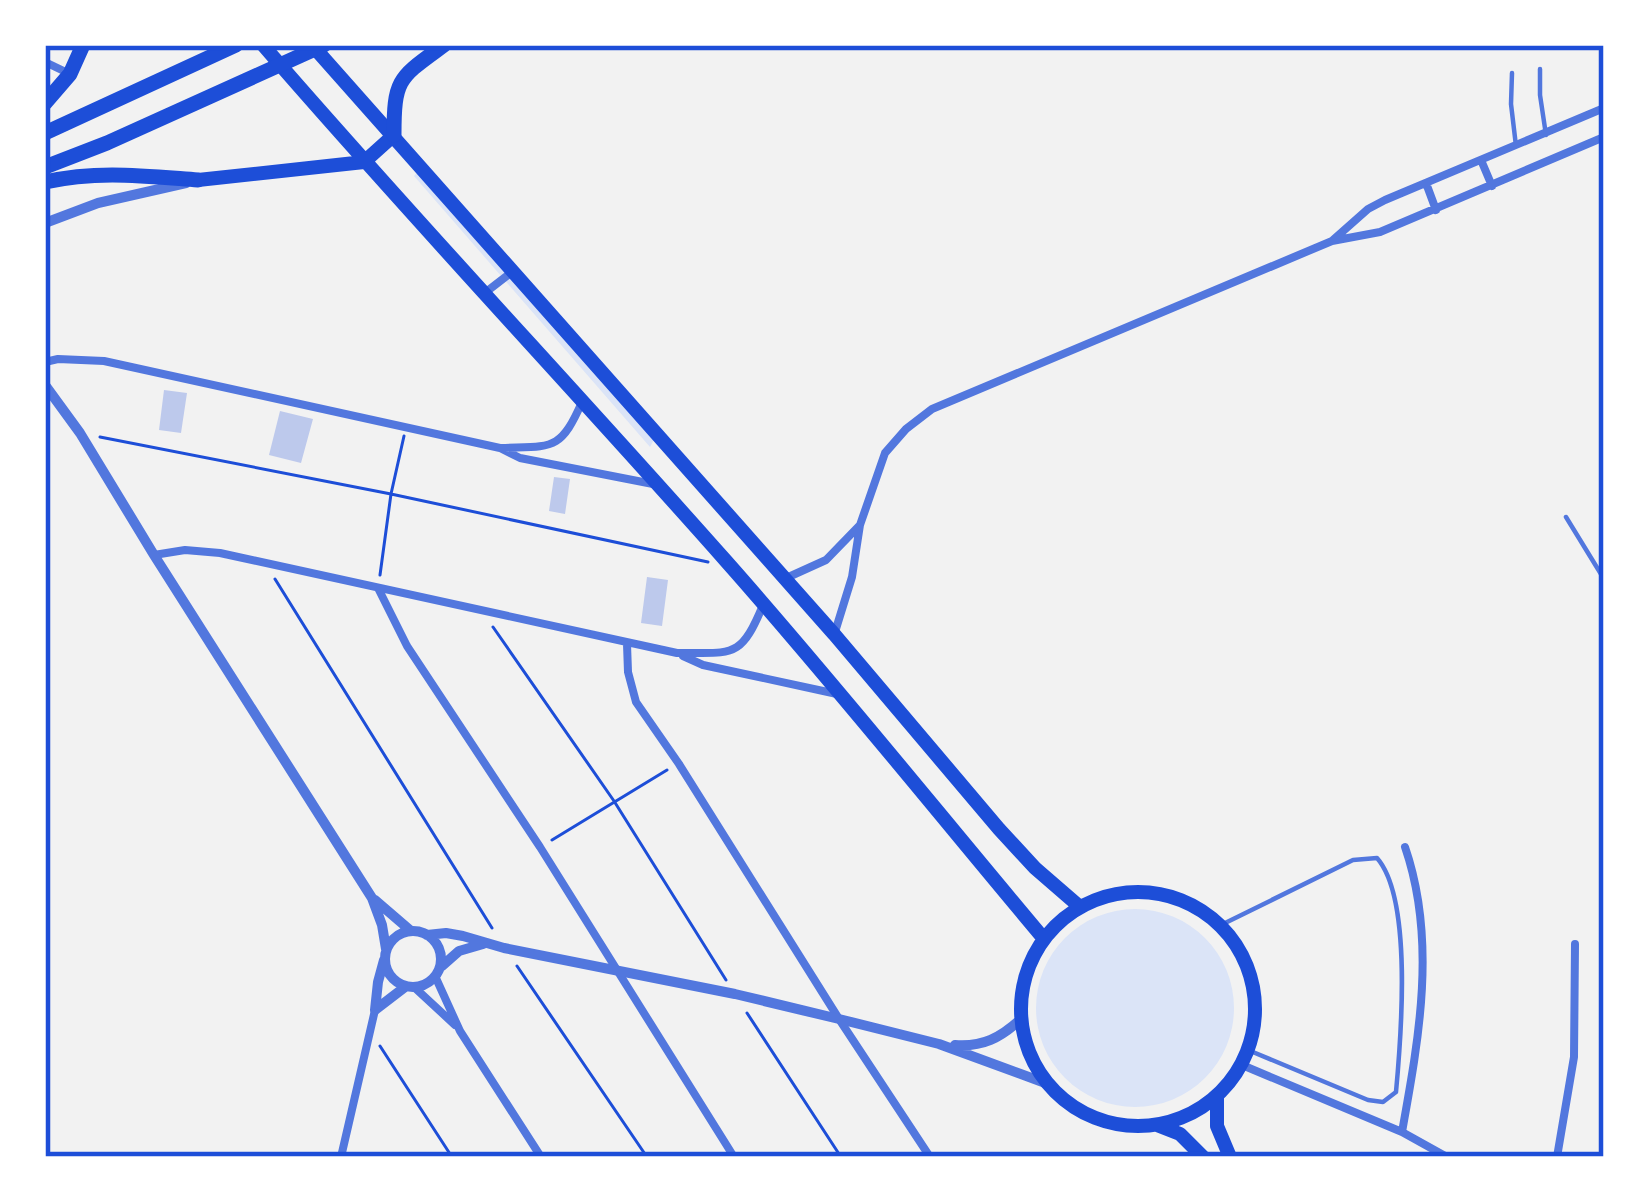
<svg xmlns="http://www.w3.org/2000/svg" width="1649" height="1202" font-family="'DM Sans',sans-serif">
	<rect width="100%" height="100%" fill="#f2f2f2"/>
	<path fill="#dbe4f7" d="M423 166 657 434 650 447 414 176Z
		M1036 1008a99 99 0 1 1 198 0a99 99 0 1 1-198 0Z"/>
	<path fill="#bdc9ec" d="M164 390 187 393 181 433 159 430Z
		M280 411 313 419 301 463 269 455Z
		M554 477 570 479 565 514 549 511Z
		M647 577 668 580 662 626 641 623Z"/>
	<g fill="none" stroke-linecap="round" stroke-linejoin="round">
		<path stroke="#1d4ed8" stroke-width="3" d="M100 437 391 494 708 562
			M380 575 391 494 404 436
			M275 579 492 928
			M493 627 614 801 726 980
			M552 840 667 770
			M517 966 647 1157
			M747 1013 841 1157
			M380 1046 452 1157"/>
		<path stroke="#5277de" stroke-width="4.5" d="M1540 69V95L1546 135
			M1512 73 1511 104 1516 146
			M1566 517 1604 579
			M1221 925 1353 860 1377 858C1413 899 1401 1038 1396 1092L1383 1102 1368 1100 1248 1050"/>
		<path stroke="#5277de" stroke-width="8" d="M45 62 70 74
			M1481 160 1492 186
			M1426 183 1436 210
			M1333 240 1368 209 1385 200 1604 108
			M486 292 512 272
			M45 362 58 359 104 361 500 448 520 458 653 484
			M501 448C552 446 560 452 582 402
			M154 555 185 550 220 553 677 653C732 652 740 661 763 605
			M784 579 826 560 859 526
			M378 588 407 646 540 847 734 1157
			M835 632 852 577 860 525 885 453 906 429 932 409 1332 241 1380 232 1604 137
			M627 644 628 672 636 702 679 764 839 1019 930 1157
			M683 656 703 665 837 694
			M435 976 460 1031 541 1157
			M414 987 455 1025
			M1242 1065 1402 1132 1447 1157
			M1402 1132C1419 1038 1437 940 1405 847
			M341 1157 375 1010
			M1557 1157 1574 1057 1575 944
			M1601 1157 1604 1154"/>
		<path stroke="#5277de" stroke-width="10" d="M45 223 98 203 186 183
			M45 385 80 433 154 555 372 898 382 925 386 949
			M375 900 411 931
			M385 959a28 28 0 1 1 56 0a28 28 0 1 1-56 0Z
			M427 935 446 933 463 936 504 948 735 994 839 1019 939 1044 1048 1084
			M442 966 459 951 483 944
			M375 1010 378 982 384 960
			M375 1010 405 987
			M955 1045C983 1047 1000 1038 1021 1019"/>
		<path stroke="#1d4ed8" stroke-width="14" d="M263 45C414 220 573 388 726 561 835 684 938 813 1044 939
			M312 45 834 634 999 829 1035 868 1080 907
			M198 180 364 162 394 135
			M1021 1009a117 117 0 1 1 234 0a117 117 0 1 1-234 0Z
			M1217 1097V1126L1230 1157
			M1157 1125 1180 1134 1203 1157"/>
		<path stroke="#1d4ed8" stroke-width="15" d="M45 103 70 74 83 45
			M45 133 236 45
			M394 135C394 78 399 78 444 45
			M45 167 107 143 324 45
			M45 182C97 170 145 176 198 180"/>
	</g>
	<rect width="1649" height="1202" fill="none" stroke="#ffffff" stroke-width="96"/>
	<rect x="48" y="48" width="1553" height="1106" fill="none" stroke="#1d4ed8" stroke-width="4.5"/>
</svg>
